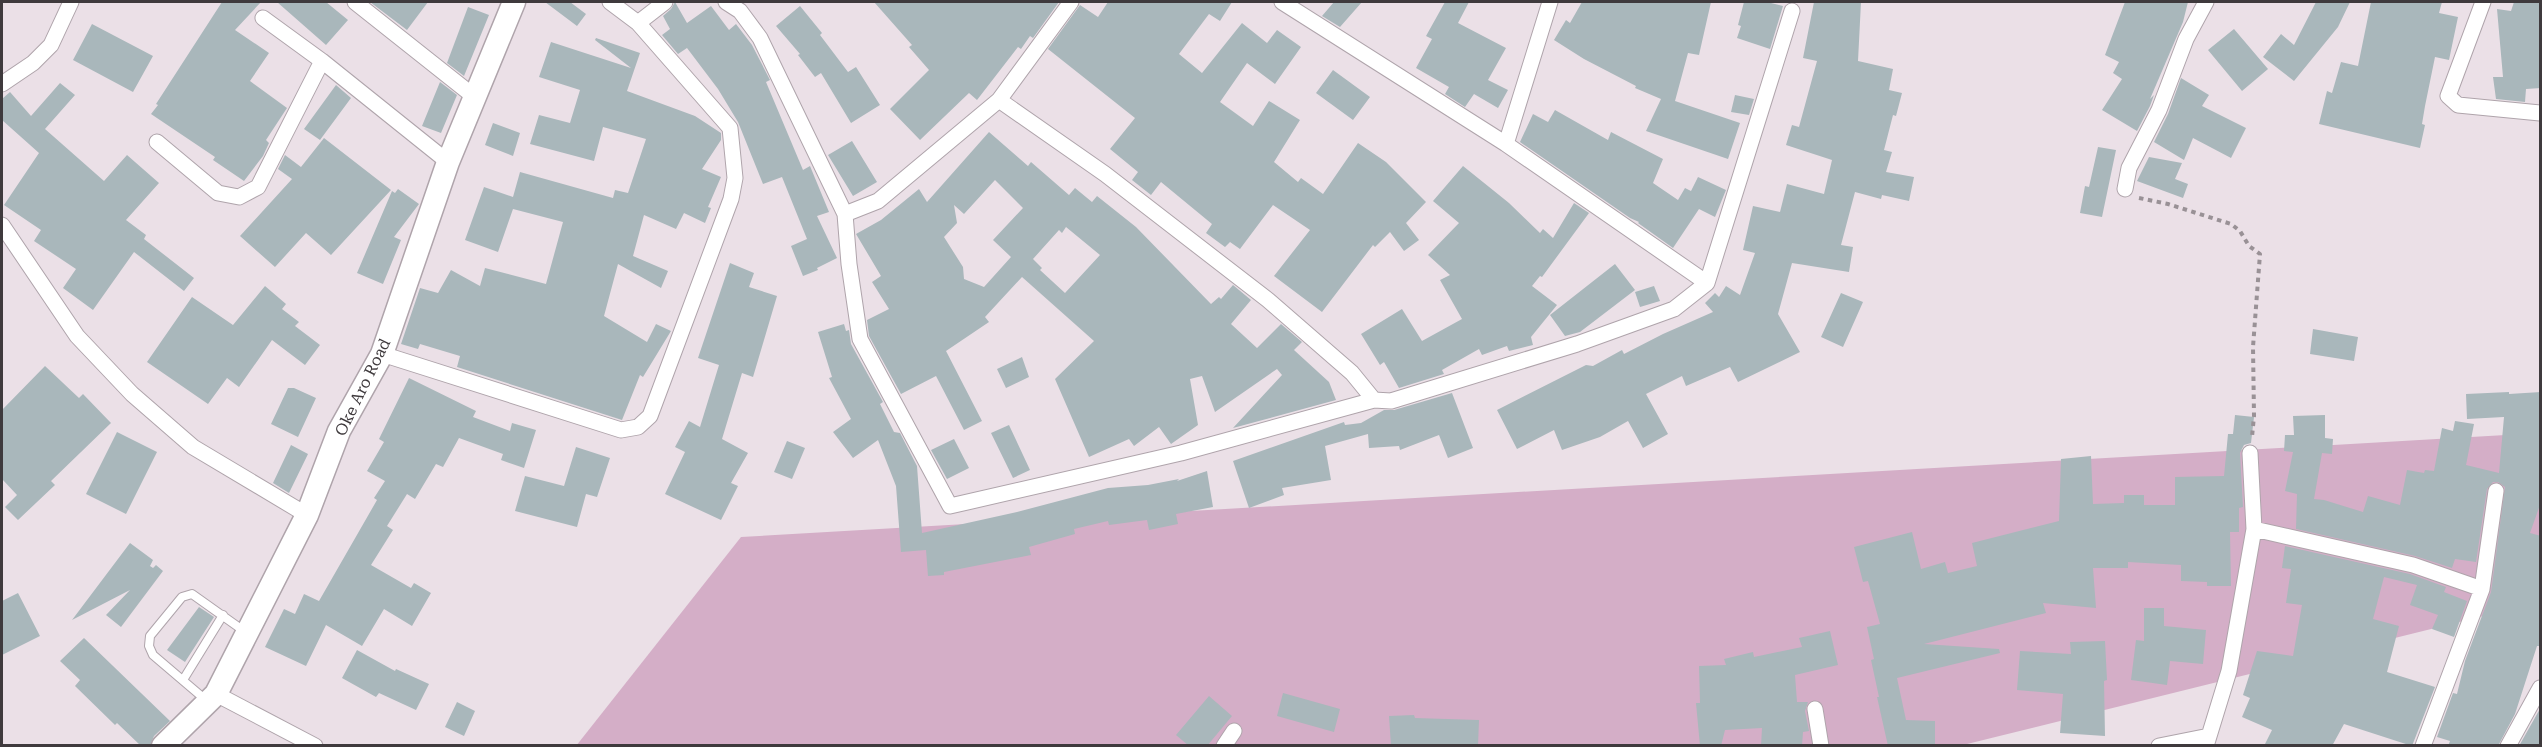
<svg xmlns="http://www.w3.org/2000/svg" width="2542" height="747" font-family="'Roboto Serif',serif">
	<rect width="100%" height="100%" fill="#ebe0e7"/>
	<path fill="#d4aec7" d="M2540 433V602L1963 745 576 746 741 537Z"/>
	<path fill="#a9b7bb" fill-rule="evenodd" d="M222 2H261L235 30 269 53 250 81 287 108 266 140 269 143 263 156 244 181 213 160 215 157 151 114 158 105 156 104Z
		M277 2H326L348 20 326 45Z
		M370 2H428L407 30Z
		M545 2H570L586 14 577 26Z
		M675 2 687 23 711 6 729 30 736 24 752 45 770 80 766 82 803 170 810 166 829 212 817 216 837 258 817 268 818 270 803 276 791 246 807 239 782 177 763 184 738 122 718 89 687 48 678 54 662 35 670 29 663 16 671 9Z
		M874 2H1059L1033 38 1030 36 1021 49 1018 47 977 100 969 93 920 140 890 109 929 70 909 47 912 45Z
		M1108 2H1232L1220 21 1209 14 1179 54 1202 73 1242 23 1267 43 1277 30 1301 47 1275 84 1247 63 1220 102 1253 126 1269 101 1300 120 1274 162 1298 182 1301 178 1323 194 1358 143 1386 162 1426 202 1406 223 1419 240 1404 251 1390 232 1375 247 1373 245 1322 312 1274 276 1310 230 1273 205 1240 249 1230 242 1225 247 1206 233 1212 224 1161 182 1151 195 1132 180 1138 172 1110 149 1135 118 1048 49 1080 5 1098 17Z
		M1334 2H1362L1340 27 1322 16Z
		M1445 2H1469L1458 23 1506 48 1488 80 1508 90 1498 108 1474 94 1465 107 1445 94 1449 87 1416 68 1432 39 1426 36Z
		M1582 2H1711L1699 55 1688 53 1675 101 1740 123 1728 159 1646 131 1661 99 1635 88 1636 86 1584 59 1554 40 1566 20 1570 23Z
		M1744 2H1767L1783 6 1770 49 1737 38 1741 26 1738 25Z
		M1814 2H1861L1858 61 1893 69 1889 90 1902 93 1896 116 1893 115 1884 150 1892 152 1886 172 1914 177 1909 201 1882 195 1881 199 1855 192 1841 245 1853 247 1849 272 1792 263 1778 314 1800 352 1738 382 1730 367 1686 386 1682 376 1646 394 1668 434 1643 448 1628 421 1600 437 1562 450 1554 430 1517 449 1497 410 1586 365 1593 366 1622 350 1624 354 1663 334 1713 312 1705 303 1715 293 1719 297 1726 286 1740 295 1755 253 1743 250 1753 206 1780 212 1787 184 1824 194 1832 160 1786 145 1792 125 1799 127 1817 61 1803 58Z
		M2125 2H2188L2183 22 2150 99 2154 95 2150 106 2137 131 2102 110 2122 79 2113 73 2119 62 2105 55Z
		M2316 2H2350L2338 27 2294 81 2263 57 2281 34 2294 45Z
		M2371 2H2442L2439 13 2458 17 2449 60 2435 57 2425 106 2422 124 2425 125 2420 148 2319 124 2327 91 2332 93 2341 62 2358 66Z
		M2514 2H2541V88L2526 89 2525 102 2496 99 2493 77H2503L2497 9 2511 11Z
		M800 6 822 33 820 35 848 72 856 67 880 105 851 123 821 73 815 77 798 55 800 54 776 26Z
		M468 7 489 15 464 76 447 63Z
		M92 24 153 56 133 92 73 60Z
		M2234 29 2268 69 2242 91 2208 50Z
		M596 38 640 53 627 91 695 116 721 133V140L702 169 721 177 708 207 711 208 705 223 684 213 676 229 644 215 633 256 668 271 661 288 618 264 604 316 647 342 656 324 671 331 643 377 640 375 622 420 457 367 460 356 420 344 418 349 401 344 420 288 438 293 451 270 480 286 485 268 546 284 563 222 513 209 498 252 465 240 484 187 513 197 520 172 613 198 615 190 628 193 646 139 603 127 594 161 530 144 539 115 570 123 580 90 539 77 551 42 631 68 595 40Z
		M1333 70 1370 97 1353 120 1316 93Z
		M2181 78 2209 95 2202 106 2246 128 2231 158 2193 138 2184 160 2154 142 2168 114Z
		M440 82 457 95 441 133 422 126Z
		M60 83 75 95 45 129 104 181 127 155 159 183 126 220 146 235 144 239 194 278 184 291 134 252 93 310 63 288 76 269 34 241 41 230 4 205 39 153 2 120V99L10 92 31 116Z
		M336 85 351 98 320 140 304 129Z
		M1735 95 1754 99 1749 115 1731 112Z
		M1555 110 1608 140 1611 132 1663 159 1653 183 1678 200 1685 188 1691 191 1698 177 1726 190 1715 217 1699 209 1673 248 1638 223 1639 222 1630 218 1520 142 1533 114 1548 122Z
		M493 123 520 133 513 156 485 145Z
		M989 132 1028 166 1031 162 1069 195 1075 188 1092 202 1097 196 1136 227 1211 304 1219 297 1221 299 1233 285 1251 300 1231 324 1257 348 1281 324 1302 342 1294 350 1329 382 1336 400 1233 428 1282 375 1277 369 1215 412 1202 376 1190 379 1198 425 1171 444 1159 427 1134 446 1129 439 1089 457 1055 379 1094 341 1022 277 985 317 989 322 946 351 982 421 964 430 936 376 901 394 869 336 867 320 889 309 872 282 881 276 856 234 881 220 919 189 927 202ZM995 180 1023 208 993 240 1011 257 984 287 964 279 963 267 944 237 957 223 954 205 964 214ZM1066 227 1100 255 1065 293 1040 270 1042 268 1033 259 1059 230 1062 233Z
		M324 138 391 190 331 255 306 233 275 267 240 236 292 179 278 169 285 155 301 167Z
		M852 141 877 182 853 196 828 155Z
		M2098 147 2116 150 2102 217 2080 213 2085 186 2089 187Z
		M2149 157 2182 163 2175 179 2188 184 2183 198 2137 181Z
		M1463 166 1509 203 1540 233 1543 229 1553 238 1574 203 1589 213 1542 277 1540 276 1532 286 1557 305 1531 337 1533 345 1509 351 1507 346 1482 355 1479 349 1442 370 1444 374 1399 388 1384 362 1380 365 1361 334 1402 309 1422 341 1462 319 1440 280 1450 275 1428 255 1459 223 1433 201Z
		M398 189 419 204 394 237 401 240 383 284 357 273 392 191 395 193Z
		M730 263 754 273 749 287 777 296 753 377 742 373 722 439 748 453 731 483 738 486 721 520 665 494 685 452 675 447 689 421 700 427 719 365 698 358Z
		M1615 264 1635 290 1580 332 1565 336 1550 315Z
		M265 286 286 304 282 309 299 322 295 326 320 345 305 365 272 340 239 387 227 378 208 404 147 362 192 297 233 325Z
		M1654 286 1660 301 1640 307 1635 292Z
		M1841 293 1863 302 1843 347 1821 337Z
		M844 324 846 331 849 330 851 344 883 402 880 404 894 432 900 433 917 466 922 533 1017 512 1108 488 1148 485 1179 479 1177 481 1207 471 1213 507 1176 514 1178 524 1149 530 1147 520 1109 525 1108 521 1074 529 1075 534 1029 547 1031 555 944 572V575L928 576 926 550 901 552 896 486 878 440 853 458 833 432 851 419 829 378 832 377 818 332Z
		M2313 329 2358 337 2354 361 2310 354Z
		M1022 357 1029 377 1006 388 997 369Z
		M45 366 79 398 83 394 111 423 51 481 55 485 18 520 5 507 17 495 2 479V410Z
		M409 378 476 411 473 417 510 431 512 423 536 430 524 468 501 460 503 454 459 438 443 467 436 464 415 499 407 494 387 526 393 530 371 565 411 588 414 583 431 593 412 626 384 609 362 646 326 625 306 666 265 647 284 609 295 614 304 594 319 601 377 500 374 498 385 481 367 471 384 442 379 439Z
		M288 388H294L316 398 298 437 271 424Z
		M2509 392V394L2541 392V502L2530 533 2541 536V646H2537L2515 714 2498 746H2448L2450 741 2437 737 2453 693 2457 694 2465 661 2491 592 2505 487 2498 482H2493L2487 489 2476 562 2455 559 2452 568 2415 556 2296 529 2297 494 2285 491 2293 452 2284 451 2285 435H2294L2293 416 2325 415V438L2333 439 2332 454 2322 453 2314 499 2324 500 2363 512 2368 496 2400 505 2407 470 2424 473 2425 470 2434 471 2442 428 2453 431 2455 421 2474 424 2466 465 2499 473 2504 417 2467 419 2466 394Z
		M1452 393 1473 448 1448 458 1439 435 1400 450 1399 446 1369 448 1368 434 1325 446 1331 480 1282 488 1284 495 1249 508 1233 461 1344 422 1345 425 1361 423 1384 410H1394Z
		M2235 415 2254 417 2251 443 2244 445 2240 453 2243 507 2239 508V532H2230L2231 586H2207V582L2181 581V565L2128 562V568H2093L2096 608 2043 603 2046 613 1924 644 1999 649 2000 653 1897 678 1906 720 1935 721V746H1888L1877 697H1879L1871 660 1874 659 1867 627 1880 624 1868 581 1863 582 1854 547 1912 532 1921 569 1945 562 1948 573 1977 566 1972 543 2059 521 2061 459 2091 456 2093 504 2124 503V495H2144V505H2175V477L2224 476 2228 434H2233Z
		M1009 425 1030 470 1013 478 991 433Z
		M117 432 157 452 126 514 86 494Z
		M954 439 969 468 947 479 931 450Z
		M787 441 805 448 792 479 774 472Z
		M291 445 308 454 289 493 273 483Z
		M576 447 610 458 597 497 586 494 577 527 515 511 525 476 564 486Z
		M130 543 153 560 150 566 153 568 156 565 163 571 121 627 106 615 130 590 72 620Z
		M2285 546 2410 574 2446 587 2444 592 2467 601 2454 637 2432 629 2438 615 2410 605 2417 585 2384 577 2373 619 2399 626 2387 672 2435 687 2412 746 2344 724 2332 746H2264L2272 730 2242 717 2250 698 2243 695 2257 651 2293 656 2302 605 2286 603 2291 569 2282 568Z
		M18 593 40 636 2 655V601Z
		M199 607 214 617 185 662 167 650Z
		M2144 608H2164V626L2206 630 2203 664 2170 661 2167 685 2131 680 2136 640 2144 641Z
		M1830 631 1838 665 1795 675 1797 702H1808L1805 711 1809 731 1803 732 1802 746H1761L1762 728 1725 730 1721 746H1700L1696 703H1700L1699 666 1726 665 1724 659 1753 652 1754 657 1802 647 1799 638Z
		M84 638 170 721 154 736 150 746H141L117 723 115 725 75 686 80 680 60 661Z
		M2105 641 2107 680 2104 681 2105 736 2060 733 2063 694 2017 690 2020 651 2071 654 2070 642Z
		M357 650 395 671 396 669 429 684 416 710 379 693 376 697 342 678Z
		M1283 693 1340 709 1334 732 1277 716Z
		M1209 696 1232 716 1207 746H1189L1176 735Z
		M457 702 475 711 464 736 445 727Z
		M2541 707V746H2519Z
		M1414 715 1415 718 1479 720 1478 746H1391L1389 716Z"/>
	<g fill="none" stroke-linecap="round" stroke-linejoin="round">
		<defs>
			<path id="lane" d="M183 680 223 615
				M207 701 153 655 149 646 150 636 182 597 192 594 244 631"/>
			<path id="street" d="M355 2 476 98
				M726 2 740 11 760 38 845 214 849 264 860 339 950 506 1181 453 1374 400 1391 401 1577 344 1674 309 1707 283 1792 11
				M1282 2 1506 144 1707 283
				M2483 2 2448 96 2458 105 2540 113
				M263 18 322 61 448 162
				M638 23 665 2
				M2 84 33 63 51 45 71 2
				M999 100 1105 174 1268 300 1352 373 1374 400
				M157 142 218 193 239 197 258 187 322 61
				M1506 144 1550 2
				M2125 189 2129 168 2159 110 2186 39 2206 2
				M845 214 878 201 999 100 1071 2
				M2 225 77 336 132 394 193 447 307 515
				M382 354 621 430 638 427 650 416 731 199 735 178 730 128 638 23 610 2
				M2254 529 2413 565 2482 589
				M216 694 315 746
				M1815 709 1821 746
				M1224 746 1234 731
				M2159 746 2209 736
				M2206 746 2229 671 2254 529 2250 453
				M2423 746 2482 589 2496 491
				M2508 746 2540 688"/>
			<path id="secondary" d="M163 746 216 694 307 515 339 431 382 354 448 162 514 2"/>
		</defs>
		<use href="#lane" stroke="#afa4ab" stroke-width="10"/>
		<use href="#street" stroke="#afa4ab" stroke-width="17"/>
		<use href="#secondary" stroke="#afa4ab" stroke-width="25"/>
		<path stroke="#999196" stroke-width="4" stroke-dasharray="4.5 4.5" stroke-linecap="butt" d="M2139 198 2168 204 2231 224 2240 231 2249 246 2260 254 2253 347 2254 416 2252 437"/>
		<use href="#lane" stroke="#fff" stroke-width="8"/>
		<use href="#street" stroke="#fff" stroke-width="15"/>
		<use href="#secondary" stroke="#fff" stroke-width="22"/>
	</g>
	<g text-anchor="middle" stroke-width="4.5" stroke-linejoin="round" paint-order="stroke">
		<g font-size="16" fill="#3f3a3d" stroke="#fff">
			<text transform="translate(362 387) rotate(-64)" y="6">Oke Aro Road</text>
		</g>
	</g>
	<rect width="2542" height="747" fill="none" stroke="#3f3a3d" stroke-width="6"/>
</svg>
